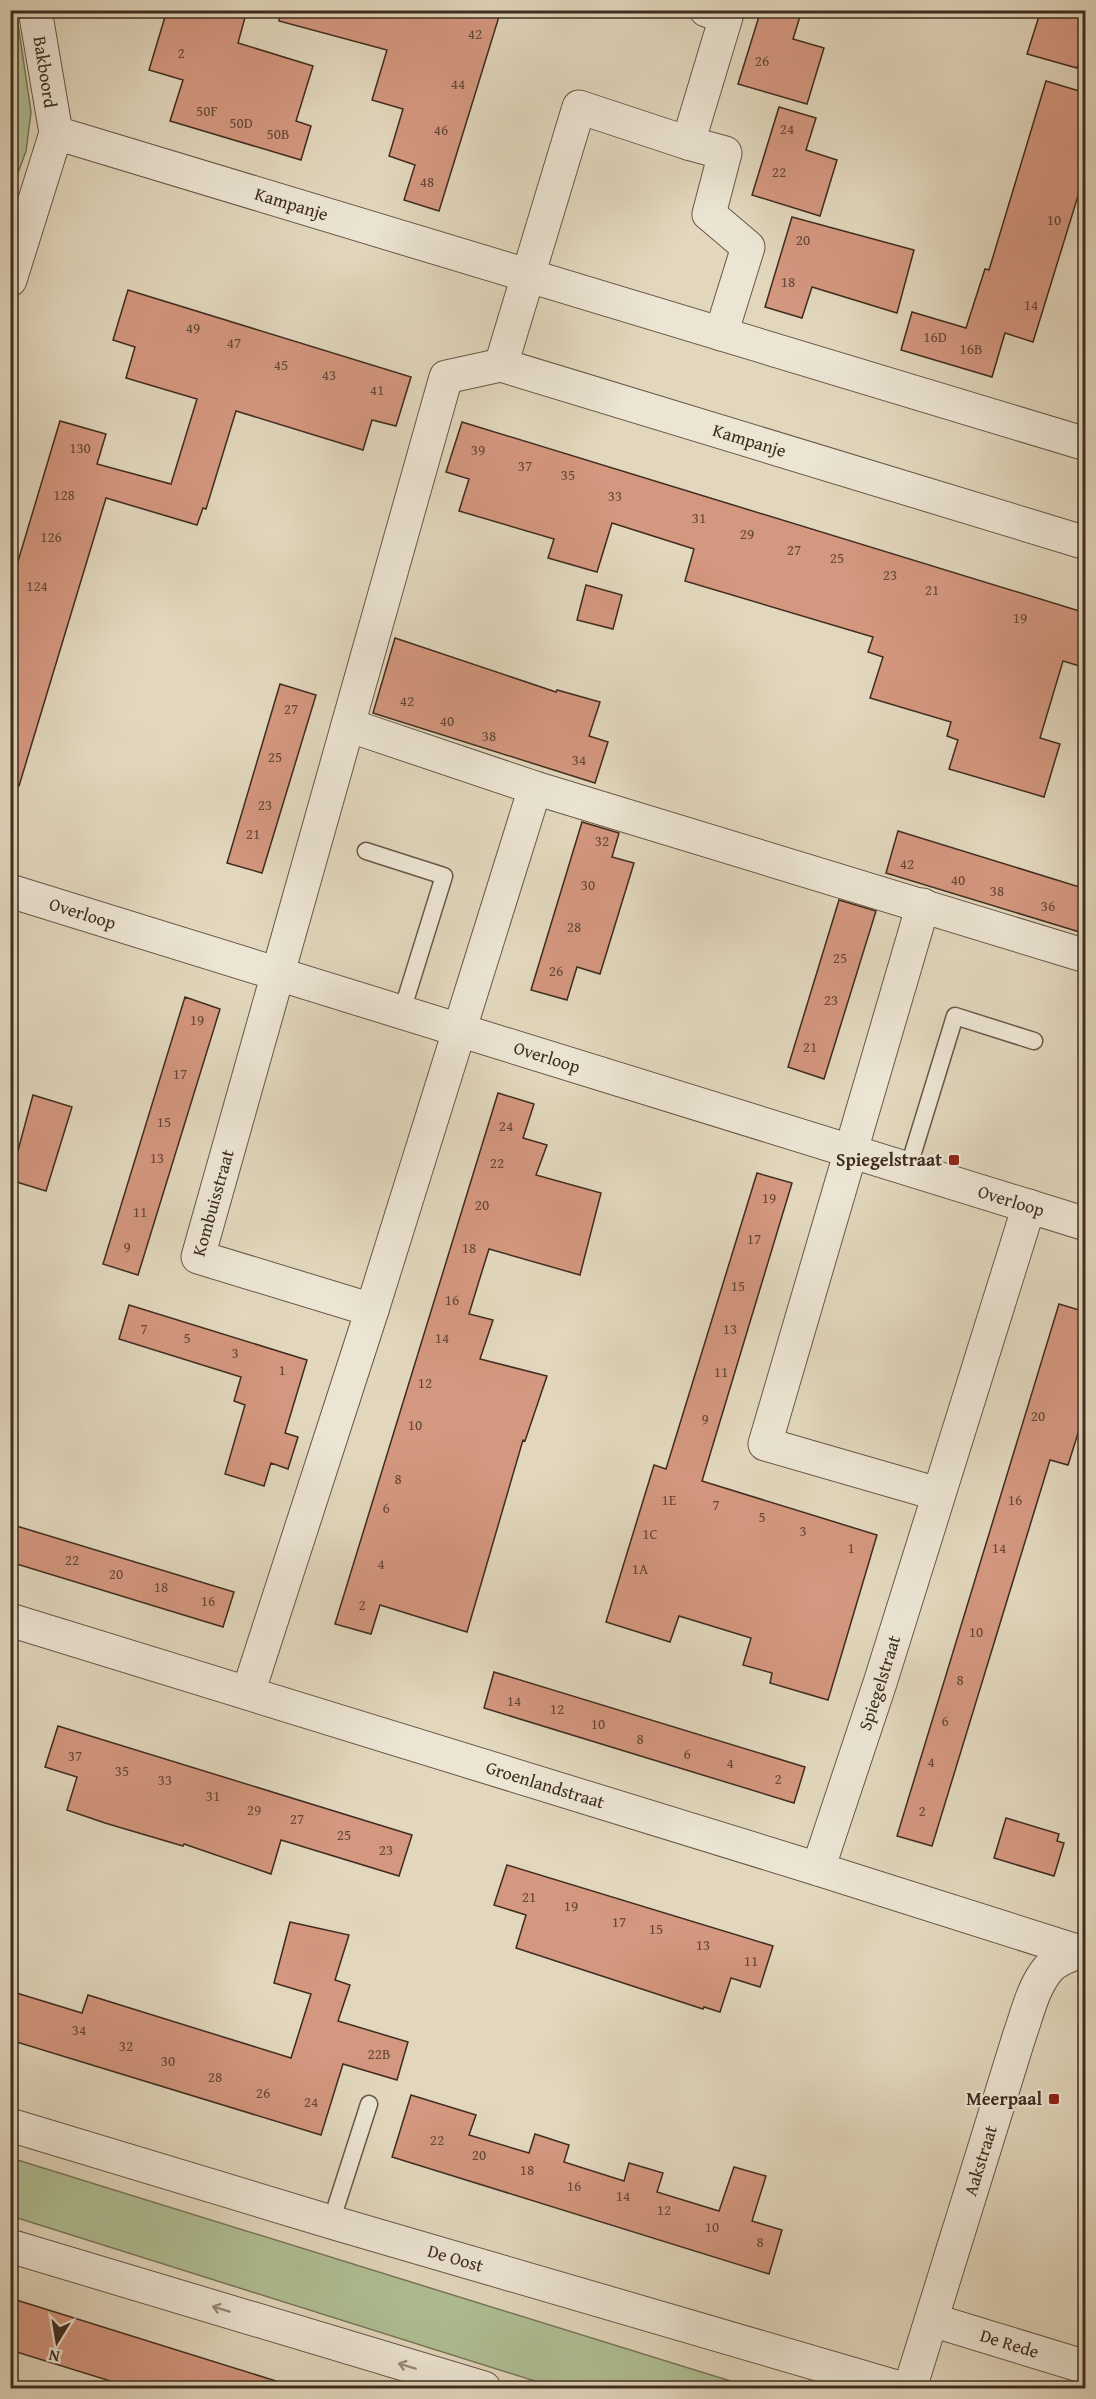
<svg xmlns="http://www.w3.org/2000/svg" width="1096" height="2399" font-family="'Gentium Book Plus',serif">
	<rect width="100%" height="100%" fill="#e2d7bd"/>
	<filter id="stains"><feTurbulence type="fractalNoise" baseFrequency=".00333" numOctaves="4"/><feColorMatrix values="0 0 0 0 .2 0 0 0 0 .09 0 0 0 0 .02 0 0 0 .5 -.17"/></filter>
	<radialGradient id="worn" r=".72"><stop offset=".6" stop-color="#630" stop-opacity="0"/><stop offset="1" stop-color="#630" stop-opacity=".3"/></radialGradient>
	<path fill="#b0bf94" stroke="#78765a" stroke-width="1.5" d="M16 10 31 112 26 151 11 192 10 11Z
		M11 2158 753 2388H557L11 2216Z"/>
	<path fill="#d4977f" stroke="#3f2c1f" stroke-width="1.5" d="M167 10H247L238 43 313 66 296 121 311 126 301 160 170 121 183 80 149 70Z
		M280 10H501L439 211 404 200 415 165 389 156 403 109 372 100 387 50 279 21Z
		M761 10H802L793 39 824 48 807 104 738 84Z
		M1041 10H1086V41L1077 68 1027 54Z
		M1046 81 1086 93V170L1033 342 1005 333 992 377 901 350 912 312 966 328 985 269 989 270Z
		M779 107 816 118 806 150 837 160 820 216 752 195Z
		M792 217 914 250 897 313 812 287 802 318 765 307Z
		M128 290 411 377 396 426 372 420 363 450 236 411 206 509 203 508 197 525 106 498 19 786 10 785V588L60 421 106 434 97 464 171 484 197 399 126 378 135 347 113 340Z
		M462 422 1086 613V668L1063 661 1040 738 1060 744 1044 797 949 769 958 740 947 736 951 722 870 698 883 657 868 652 873 637 685 581 694 549 612 523 597 572 548 558 554 539 459 511 469 479 446 472Z
		M586 585 622 595 613 629 577 620Z
		M395 638 556 692 557 690 600 702 589 736 608 742 595 783 373 713Z
		M280 684 316 695 262 873 227 863Z
		M582 822 619 833 612 857 634 863 600 974 577 967 567 1000 531 990Z
		M898 831 1086 889V934L886 873Z
		M839 900 876 911 824 1079 788 1067Z
		M185 997 220 1009 138 1275 103 1264Z
		M498 1093 534 1104 523 1138 547 1145 536 1175 601 1193 580 1275 489 1249 479 1281 469 1314 493 1320 480 1359 547 1376 525 1441 523 1440 467 1632 380 1605 371 1634 335 1624Z
		M33 1095 72 1107 46 1191 10 1180Z
		M757 1173 792 1183 702 1481 877 1535 828 1700 770 1683 772 1673 743 1665 751 1638 679 1616 670 1642 606 1622 654 1465 666 1469Z
		M1059 1304 1086 1312V1408L1068 1465 1050 1460 932 1846 897 1836Z
		M129 1305 307 1360 285 1433 298 1437 288 1469 271 1463 264 1486 225 1474 245 1405 234 1401 241 1377 119 1339Z
		M10 1524 234 1592 223 1627 10 1562Z
		M494 1672 805 1767 794 1803 484 1708Z
		M58 1726 412 1835 399 1876 281 1840 271 1874 184 1844 183 1846 105 1823 67 1810 77 1777 45 1767Z
		M1006 1818 1059 1834 1057 1841 1064 1843 1054 1876 994 1858Z
		M507 1865 773 1946 760 1987 731 1978 720 2012 704 2007 703 2009 516 1948 526 1915 494 1905Z
		M290 1922 349 1935 335 1980 350 1985 338 2021 408 2042 397 2080 343 2064 321 2135 10 2040V1991L82 2013 88 1995 291 2058 311 1994 274 1983Z
		M411 2095 476 2115 469 2135 529 2153 535 2134 569 2145 564 2162 624 2181 629 2163 663 2173 657 2192 719 2211 734 2167 766 2176 752 2221 782 2230 769 2274 392 2157Z
		M10 2298 276 2381 275 2388H133L10 2350Z"/>
	<g fill="none" stroke-linecap="round" stroke-linejoin="round">
		<defs>
			<path id="lane" d="M366 851 444 876 402 1011
				M908 1169 955 1016 1034 1041
				M331 2222 369 2104"/>
			<g id="street">
				<path d="M706 10 726 17 688 143 725 153 709 214 748 247 721 334"/>
				<path id="s1" d="M56 133 1086 444"/>
				<path id="s2" d="M688 143 579 107 501 365 1086 543"/>
				<path d="M10 280 56 133 35 10"/>
				<path d="M348 725 535 788 1086 956"/>
				<path id="s3" d="M10 891 1086 1224"/>
				<path d="M923 905 765 1444 938 1494"/>
				<path id="s4" d="M372 1310 198 1257 446 377 501 365"/>
				<path id="s5" d="M10 1620 818 1869 1086 1954"/>
				<path d="M248 1693 372 1310 535 788"/>
				<path id="s6" d="M818 1869 880 1683 1029 1206"/>
				<path id="s7" d="M10 2125 331 2222 900 2388"/>
				<path d="M10 2246 484 2388"/>
				<path id="s8" d="M932 2320 1086 2367"/>
				<path id="s9" d="M910 2388 1019 2037C1027 2015 1033 1986 1049 1968 1056 1960 1068 1956 1078 1952"/>
			</g>
		</defs>
		<use href="#lane" stroke="#685746" stroke-width="19"/>
		<use href="#street" stroke="#685746" stroke-width="35"/>
		<use href="#lane" stroke="#ece5d4" stroke-width="16"/>
		<use href="#street" stroke="#ece5d4" stroke-width="33"/>
	</g>
	<defs><path id="oneway-shaft" d="M-6 0H5M1.5-3L5.5 0L1.5 3" fill="none" stroke-width="1.6" stroke-linecap="round" stroke-linejoin="round" transform="scale(1.5)"/></defs>
	<g stroke="#96887a">
		<use href="#oneway-shaft" transform="translate(221 2309) rotate(-163)"/>
		<use href="#oneway-shaft" transform="translate(407 2366) rotate(-163)"/>
	</g>
	<g fill="#8f2418" stroke="#ece5d4" stroke-width="2">
		<rect x="948" y="1154" width="12" height="12" rx="3"/>
		<rect x="1048" y="2093" width="12" height="12" rx="3"/>
	</g>
	<g text-anchor="middle" stroke-width="4.5" stroke-linejoin="round" paint-order="stroke">
		<g font-size="15" fill="#644737">
			<text x="475" y="39">42</text>
			<text x="181" y="58">2</text>
			<text x="762" y="66">26</text>
			<text x="458" y="89">44</text>
			<text x="207" y="116">50F</text>
			<text x="241" y="128">50D</text>
			<text x="787" y="134">24</text>
			<text x="441" y="135">46</text>
			<text x="278" y="139">50B</text>
			<text x="779" y="177">22</text>
			<text x="427" y="187">48</text>
			<text x="1054" y="225">10</text>
			<text x="803" y="245">20</text>
			<text x="788" y="287">18</text>
			<text x="1031" y="310">14</text>
			<text x="193" y="333">49</text>
			<text x="935" y="342">16D</text>
			<text x="234" y="348">47</text>
			<text x="971" y="354">16B</text>
			<text x="281" y="370">45</text>
			<text x="329" y="380">43</text>
			<text x="377" y="395">41</text>
			<text x="80" y="453">130</text>
			<text x="478" y="455">39</text>
			<text x="525" y="471">37</text>
			<text x="568" y="480">35</text>
			<text x="64" y="500">128</text>
			<text x="615" y="501">33</text>
			<text x="699" y="523">31</text>
			<text x="747" y="539">29</text>
			<text x="51" y="542">126</text>
			<text x="794" y="555">27</text>
			<text x="837" y="563">25</text>
			<text x="890" y="580">23</text>
			<text x="37" y="591">124</text>
			<text x="932" y="595">21</text>
			<text x="1020" y="623">19</text>
			<text x="407" y="706">42</text>
			<text x="291" y="714">27</text>
			<text x="447" y="726">40</text>
			<text x="489" y="741">38</text>
			<text x="275" y="762">25</text>
			<text x="579" y="765">34</text>
			<text x="265" y="810">23</text>
			<text x="253" y="839">21</text>
			<text x="602" y="846">32</text>
			<text x="907" y="869">42</text>
			<text x="958" y="885">40</text>
			<text x="588" y="890">30</text>
			<text x="997" y="896">38</text>
			<text x="1048" y="911">36</text>
			<text x="574" y="932">28</text>
			<text x="840" y="963">25</text>
			<text x="556" y="976">26</text>
			<text x="831" y="1005">23</text>
			<text x="197" y="1025">19</text>
			<text x="810" y="1052">21</text>
			<text x="180" y="1079">17</text>
			<text x="164" y="1127">15</text>
			<text x="506" y="1131">24</text>
			<text x="157" y="1163">13</text>
			<text x="497" y="1168">22</text>
			<text x="769" y="1203">19</text>
			<text x="482" y="1210">20</text>
			<text x="140" y="1217">11</text>
			<text x="754" y="1244">17</text>
			<text x="127" y="1252">9</text>
			<text x="469" y="1253">18</text>
			<text x="738" y="1291">15</text>
			<text x="452" y="1305">16</text>
			<text x="144" y="1334">7</text>
			<text x="730" y="1334">13</text>
			<text x="187" y="1343">5</text>
			<text x="442" y="1343">14</text>
			<text x="235" y="1358">3</text>
			<text x="282" y="1375">1</text>
			<text x="721" y="1377">11</text>
			<text x="425" y="1388">12</text>
			<text x="1038" y="1421">20</text>
			<text x="705" y="1424">9</text>
			<text x="415" y="1430">10</text>
			<text x="398" y="1484">8</text>
			<text x="669" y="1505">1E</text>
			<text x="1015" y="1505">16</text>
			<text x="716" y="1510">7</text>
			<text x="386" y="1513">6</text>
			<text x="762" y="1522">5</text>
			<text x="803" y="1536">3</text>
			<text x="650" y="1539">1C</text>
			<text x="851" y="1553">1</text>
			<text x="999" y="1553">14</text>
			<text x="72" y="1565">22</text>
			<text x="381" y="1569">4</text>
			<text x="640" y="1574">1A</text>
			<text x="116" y="1579">20</text>
			<text x="161" y="1592">18</text>
			<text x="208" y="1606">16</text>
			<text x="362" y="1610">2</text>
			<text x="976" y="1637">10</text>
			<text x="960" y="1685">8</text>
			<text x="514" y="1706">14</text>
			<text x="557" y="1714">12</text>
			<text x="945" y="1726">6</text>
			<text x="598" y="1729">10</text>
			<text x="640" y="1744">8</text>
			<text x="687" y="1759">6</text>
			<text x="75" y="1761">37</text>
			<text x="931" y="1767">4</text>
			<text x="730" y="1768">4</text>
			<text x="122" y="1776">35</text>
			<text x="778" y="1784">2</text>
			<text x="165" y="1785">33</text>
			<text x="213" y="1801">31</text>
			<text x="254" y="1815">29</text>
			<text x="922" y="1816">2</text>
			<text x="297" y="1824">27</text>
			<text x="344" y="1840">25</text>
			<text x="386" y="1855">23</text>
			<text x="529" y="1902">21</text>
			<text x="571" y="1911">19</text>
			<text x="619" y="1927">17</text>
			<text x="656" y="1934">15</text>
			<text x="703" y="1950">13</text>
			<text x="751" y="1966">11</text>
			<text x="79" y="2035">34</text>
			<text x="126" y="2051">32</text>
			<text x="379" y="2059">22B</text>
			<text x="168" y="2066">30</text>
			<text x="215" y="2082">28</text>
			<text x="263" y="2098">26</text>
			<text x="311" y="2107">24</text>
			<text x="437" y="2145">22</text>
			<text x="479" y="2160">20</text>
			<text x="527" y="2175">18</text>
			<text x="574" y="2191">16</text>
			<text x="623" y="2201">14</text>
			<text x="664" y="2215">12</text>
			<text x="712" y="2232">10</text>
			<text x="760" y="2247">8</text>
		</g>
		<g font-size="18" fill="#3f2c1f" stroke="#ece5d4">
			<text transform="translate(45 72) rotate(81)" y="6">Bakboord</text>
			<text dy="6" stroke="none"><textPath href="#s1" startOffset="246">Kampanje</textPath></text>
			<text dy="6" stroke="none"><textPath href="#s2" startOffset="644">Kampanje</textPath></text>
			<text dy="6" stroke="none"><textPath href="#s3" startOffset="76">Overloop</textPath></text>
			<text dy="6" stroke="none"><textPath href="#s3" startOffset="562">Overloop</textPath></text>
			<text dy="6" stroke="none"><textPath href="#s4" startOffset="238">Kombuisstraat</textPath></text>
			<text dy="6" stroke="none"><textPath href="#s3" startOffset="1048">Overloop</textPath></text>
			<text dy="6" stroke="none"><textPath href="#s6" startOffset="196">Spiegelstraat</textPath></text>
			<text dy="6" stroke="none"><textPath href="#s5" startOffset="560">Groenlandstraat</textPath></text>
			<text dy="6" stroke="none"><textPath href="#s9" startOffset="238">Aakstraat</textPath></text>
			<text dy="6" stroke="none"><textPath href="#s7" startOffset="465">De Oost</textPath></text>
			<text dy="6" stroke="none"><textPath href="#s8" startOffset="81">De Rede</textPath></text>
		</g>
		<g font-size="18" font-weight="bold" fill="#3f2c1f" stroke="#ece5d4" text-anchor="end">
			<text x="942" y="1166">Spiegelstraat</text>
			<text x="1042" y="2105">Meerpaal</text>
		</g>
	</g>
	<rect width="1096" height="2399" fill="none" stroke="#e2d7bd" stroke-width="36"/>
	<rect x="12" y="12" width="1072" height="2375" fill="none" stroke="#3f2c1f" stroke-width="3"/>
	<rect x="18" y="18" width="1060" height="2363" fill="none" stroke="#3f2c1f" stroke-width="1.5"/>
	<g transform="translate(57 2342) rotate(191)" stroke="#ece5d4" stroke-width="4.5" paint-order="stroke">
	<path d="M0-4.5L10 22L0 15L-10 22Z" fill="#3f2c1f"/>
	<text y="-9" font-size="16" font-weight="bold" text-anchor="middle" fill="#3f2c1f">N</text>
	</g>
	<rect width="100%" height="100%" filter="url(#stains)"/>
	<rect width="100%" height="100%" fill="url(#worn)"/>
</svg>
